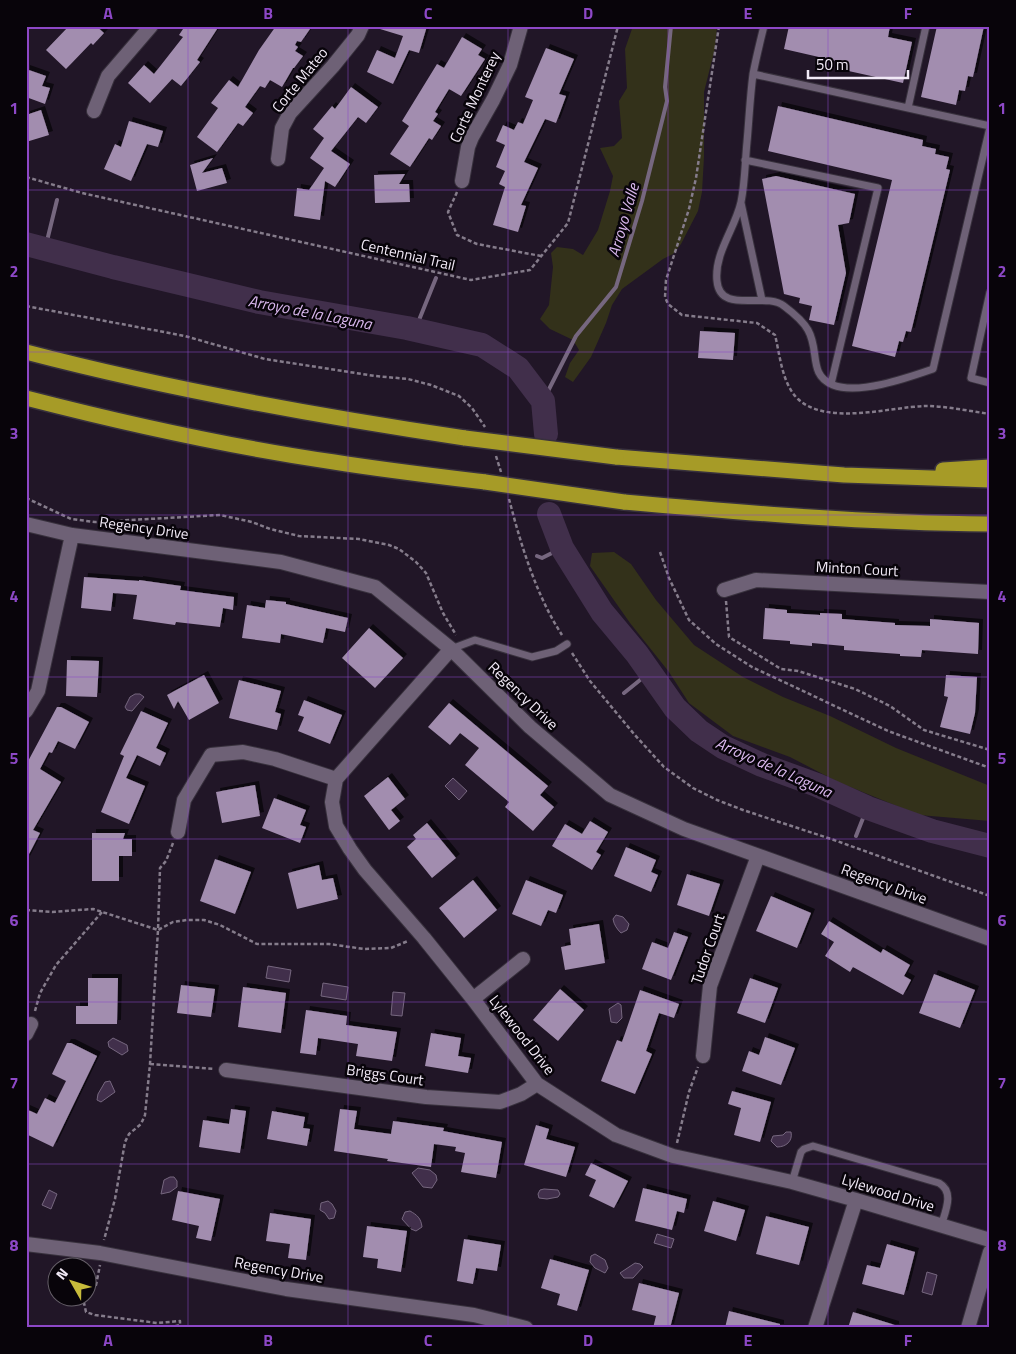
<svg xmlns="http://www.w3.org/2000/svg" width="1016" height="1354" font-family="'Titillium Web',sans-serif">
	<defs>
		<filter id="shadow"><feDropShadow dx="4" dy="-4" stdDeviation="0" flood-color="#0009"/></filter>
	</defs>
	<rect width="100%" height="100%" fill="#211627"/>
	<path fill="#33311a" d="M633 26H717L715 48 704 92V157L702 192 698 211 681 244 673 254 663 259 622 289 612 305 606 323 591 357 573 382 565 377 570 363 579 350 573 340 550 329 540 319 549 305 553 267 551 253 557 247 573 249 583 255 598 230 610 191 613 176 600 148 614 146 622 138 619 101 627 88 625 49Z
		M614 552 631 564 656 600 694 645 743 677 783 697 830 716 896 748 990 786V821L919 815 838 782 790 757 733 736 689 703 669 672 630 623 590 566 592 553Z"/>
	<path fill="#412f4b" stroke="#76677f" d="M135 694H140L144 697 132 711 127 710 125 707 130 697Z
		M453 778 467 791 459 800 445 786Z
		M616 915 623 917 629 924 627 930 621 933C617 929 614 925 613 919Z
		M268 966 291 970 289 982 266 978Z
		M323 983 348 987 346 1000 321 996Z
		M393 992 405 993 402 1016 391 1015Z
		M618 1003 621 1005 622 1018 617 1023 611 1022 609 1009Z
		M113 1038 127 1045 128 1051 122 1055 109 1047 108 1042Z
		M110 1081 115 1092 101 1102 97 1100 98 1094 105 1082Z
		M786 1132H791C793 1141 786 1147 777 1147L771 1141 773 1136 783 1135Z
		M418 1168 430 1170 436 1175 437 1180 432 1188 423 1187 412 1173Z
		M170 1177H174L177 1181V1187L170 1192 161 1194 164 1180Z
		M544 1189 558 1190 560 1194 558 1197 547 1199 539 1198 538 1194 540 1190Z
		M49 1190 57 1194 51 1209 42 1205Z
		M328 1201 332 1204 336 1211 334 1218 329 1219 325 1213 320 1210 321 1203Z
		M410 1211C417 1215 421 1218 422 1227L416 1231 411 1229 402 1219 405 1212Z
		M657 1234 674 1239 671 1248 654 1243Z
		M595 1254 605 1260 608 1268 605 1273 595 1268 590 1262 591 1256Z
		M635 1263 640 1264 643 1267 633 1278H624L620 1273Z
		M927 1272 937 1275 932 1295 922 1292Z"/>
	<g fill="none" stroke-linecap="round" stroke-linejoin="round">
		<path stroke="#76677f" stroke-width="4" d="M45 249 57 200
			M415 330 436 278
			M543 401 576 336 616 287 642 201 667 101 665 87 671 26
			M537 556 542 558 562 548
			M624 693 650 672
			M856 836 867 808"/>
		<path stroke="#412f4b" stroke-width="24" d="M26 244 113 267 259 302 407 328 482 345 518 368 543 401 546 434
			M549 514 562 548 602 612 637 654 675 708 699 731 723 747 762 765 817 785 868 808 932 831 990 846"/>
	</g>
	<path fill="#a28daf" filter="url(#shadow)" d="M69 26H96L104 33 93 45 91 43 66 69 46 50Z
		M185 26H219L197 60 200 62 181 86 172 79 150 103 128 83 144 65 154 74 183 37 179 35Z
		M276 26H312L301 42 297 41 295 45 298 47 295 51 303 56 294 68H293L282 87 270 80 265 88 260 86 245 107 253 113 243 126 238 123 217 152 197 137 218 108 211 103 229 80 238 87 259 50Z
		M380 26H427L419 53 409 50 393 84 367 72 377 50 395 58 403 36 380 29Z
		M789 26H890L888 37 912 42 903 83 844 70 845 63 784 49Z
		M937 26H984L973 77 968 76 965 91 959 90 956 105 921 97Z
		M462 37 482 49 478 55 485 59 461 96 449 89 435 112 438 114 433 121 441 126 432 140 429 138 410 167 390 154 409 126 402 121 437 64 444 68Z
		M546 48 574 59 559 94 566 96 556 123 545 119 524 162 538 168 521 205 526 206 518 232 493 225 505 187 499 184 505 171 496 167 505 145 496 141 503 125 514 130 518 122 523 124 533 100 525 97Z
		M26 69 46 76 42 86 50 88 45 104 26 97Z
		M351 87 378 107 366 123 358 117 331 151 350 164 335 187 325 181 320 220 294 216 297 188 309 190 324 168 310 158 324 138 313 129 332 106 335 109Z
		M778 106 923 140 922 146 936 149 935 154 949 157 946 169 950 170 911 332 906 331 903 342 899 341 895 357 852 346 892 180 768 151Z
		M41 110 49 135 26 142V115Z
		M129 121 163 131 158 147 147 144 131 181 104 169 115 144 121 147Z
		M213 158 202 173 222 168 227 183 197 191 190 165Z
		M405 174 399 184H409L410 202 375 203 374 175Z
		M776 176 855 194 849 223 838 225 846 273 834 325 809 320 812 306 799 303 800 298 784 294 762 179Z
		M700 331 735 333 733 360 698 358Z
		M84 577 139 581V580L181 586 180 590 234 597 233 610 223 608 220 627 176 622 175 625 133 619 137 595 113 593 111 611 81 608Z
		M266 600 286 602V604L348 618 345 632 326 628 323 643 281 634 280 643 242 638 247 605 265 608Z
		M765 608 787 610V613L820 615V613L842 614V619L895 623V625L930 626V619L979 623 978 654 922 650 921 657 900 656V654L844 650V646L812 643V646L790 644V641L763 639Z
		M369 628 403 658 375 688 342 658Z
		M67 660 99 661 97 697 66 696Z
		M204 675 219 703 189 720 178 701 174 709 167 695Z
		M946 675 977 677 975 713 970 734 940 727 948 697 944 696Z
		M239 680 281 691 275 712 281 714 277 730 229 718Z
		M304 700 342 715 330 744 298 731 304 717 298 715Z
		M449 703 548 786 540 795 554 807 533 831 505 807 509 802 465 765 479 748 460 733 450 745 428 727Z
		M57 707H61L89 722 75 749 58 741 52 753 49 752 40 769 61 782 33 830 40 833 26 860V765Z
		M141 711 168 723 156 748 166 753 160 766 137 755 126 778 145 786 129 824 101 812 124 756 120 754Z
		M388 777 405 799 391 810 400 821 389 830 364 796Z
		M255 785 260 816 222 823 216 792Z
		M274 798 306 810 300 825 306 827 300 843 262 828Z
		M590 821 608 832 596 852 601 855 592 870 552 846 565 824 582 834Z
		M427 823 456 858 432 878 407 847 416 839 413 835Z
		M92 833H125L123 839H132V856H119V881H92Z
		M626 847 656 860 651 872 658 875 651 892 614 876Z
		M215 859 251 872 235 914 200 901Z
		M319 865 322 880 333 878 338 899 297 909 288 873Z
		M687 874 720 884 709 916 677 905Z
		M473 880 497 910 464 938 439 908Z
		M526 880 563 895 556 913 548 910 541 926 512 914Z
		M771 896 811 913 797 948 756 931Z
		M829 921 881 953 883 949 910 965 904 976 911 980 903 995 853 967 850 972 825 956 834 942 821 934Z
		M599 924 605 963 565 970 561 947 571 945 569 929Z
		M674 932 688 937 671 980 642 969 652 942 668 948Z
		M934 974 975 990 960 1028 919 1013Z
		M88 978H118L117 1024H76V1006H88Z
		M750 978 778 988 765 1023 737 1013Z
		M181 985 215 989 211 1017 177 1013Z
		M243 987 286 993 281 1033 238 1027Z
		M560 989 584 1010 558 1041 533 1020Z
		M640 990 679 1004 674 1018 659 1013 646 1051 652 1054 635 1094 601 1081 617 1040 622 1042Z
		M306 1010 347 1016 346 1025 397 1032 392 1061 356 1056 358 1044 318 1038 316 1055 300 1053Z
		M431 1033 461 1038 458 1056 471 1058 468 1073 425 1066Z
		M765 1037 795 1048 781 1085 742 1071 749 1051 759 1055Z
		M67 1043H71L97 1056 53 1147 26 1134V1109L37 1114 45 1098 55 1103 66 1081 52 1074Z
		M732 1091 771 1102 760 1142 734 1135 741 1108 728 1104Z
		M231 1109 246 1111 240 1153 199 1147 203 1120 229 1124Z
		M340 1109 357 1111 354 1129 391 1134 393 1121 444 1128 443 1131 502 1142 496 1178 461 1172 465 1153 455 1151 456 1147 434 1144 431 1167 387 1161 388 1159 334 1151Z
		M272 1111 305 1117 303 1128 310 1129 307 1146 267 1139Z
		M536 1125 549 1129 546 1139 575 1147 566 1177 524 1165Z
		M591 1163 628 1181 614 1208 589 1196 596 1180 585 1175Z
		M643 1188 687 1199 684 1213 677 1211 672 1230 635 1221Z
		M178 1191 220 1199 211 1241 196 1238 199 1226 172 1220Z
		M713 1201 745 1210 736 1241 704 1231Z
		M270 1213 311 1219 306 1260 288 1258 290 1244 266 1241Z
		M766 1216 809 1227 799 1265 756 1254Z
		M367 1226 407 1231 401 1272 377 1268 378 1259 363 1257Z
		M464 1239 501 1245 497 1271 476 1268 473 1284 457 1281Z
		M887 1244 915 1252 904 1295 862 1284 867 1265 880 1268Z
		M550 1259 589 1270 577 1311 557 1305 560 1294 541 1288Z
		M639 1283 679 1293 670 1328H653L656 1316 632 1310Z
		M729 1311 780 1324V1328H725Z
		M853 1312 895 1325V1328H848Z"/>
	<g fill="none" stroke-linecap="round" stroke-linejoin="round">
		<defs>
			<path id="lane" d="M764 26C760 42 756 58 753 74 750 97 749 120 747 142 745 162 745 183 741 202 735 229 714 253 717 281 720 315 765 291 784 306 792 312 803 321 808 330 820 351 808 375 833 385 859 395 907 378 933 369L990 127
				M753 74 990 126
				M908 108 926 26
				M745 160 878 188 831 384
				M741 203 762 300
				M990 292 971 378 990 383
				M451 649 475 640 532 657 556 651 567 644
				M792 1182 801 1152 804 1149 813 1146 939 1183C955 1192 945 1212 941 1226"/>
			<path id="street" d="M94 111 108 76 151 26
				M278 159 282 128 290 113 333 66 358 35 362 26
				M462 181 468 147 472 137 493 100 510 65 521 26
				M26 524 72 535 281 562 375 587 451 649 530 727 610 795 684 829 990 939
				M724 590 756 580 990 592
				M451 649 336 779 332 802 336 826 350 849 365 870 424 938 473 999 537 1084 616 1135 673 1156 792 1182 856 1200 990 1240
				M26 711 38 691 72 535
				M178 832 184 800 211 755 243 752 275 759 336 779
				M473 999 523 959
				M26 1034 31 1024
				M703 1056 710 986 758 856
				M226 1070 426 1097 500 1102 521 1094 537 1084
				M26 1244 100 1253 286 1289 474 1315 526 1328
				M815 1328 856 1200
				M968 1328 990 1252"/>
			<path id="highway" d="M26 352C171 390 317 416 465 438
				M26 398C127 424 231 447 334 462 384 470 435 476 485 482
				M616 457 844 475 990 480
				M943 470 990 467
				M624 502C746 513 867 523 990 524"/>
		</defs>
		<use href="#lane" stroke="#38313d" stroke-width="9"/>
		<use href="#street" stroke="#38313d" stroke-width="16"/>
		<use href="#highway" stroke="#38313d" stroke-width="18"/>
		<path stroke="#857c8b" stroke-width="2.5" stroke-dasharray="4 2.5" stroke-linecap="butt" d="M719 26 696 178 689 209 666 280 665 297 668 304 682 315 757 323 775 335C780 355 782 384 798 399 827 426 890 407 925 406 946 406 969 411 990 414
			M26 177 82 193 471 280 530 270 568 223 618 26
			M457 192 448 212 457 235 477 244 541 256
			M26 306 185 336 265 359 375 376 408 379 431 385 459 396 472 408 485 427
			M496 456 501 472
			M26 498 71 519 95 522 220 515 252 522 270 529 299 536 359 539 389 545 399 549 416 562 426 573 443 613 456 635
			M509 499C521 545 536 595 562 635
			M660 552 669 578 689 620 716 644 752 667 888 731 990 768
			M726 601 729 637 781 669 798 671 855 689 890 706 924 730 990 750
			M572 653 590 681 634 734 664 767 693 788 717 800 743 810 834 840 990 896
			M173 843 166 861 160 868 158 930 173 922 187 920H204L220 925 257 944H329L364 949 391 948 408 941
			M26 910 52 912 93 909 158 930 150 1064 145 1115 141 1124 129 1134 125 1142 115 1199 104 1240
			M35 1011 40 993 56 965 102 912
			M150 1064 214 1069
			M677 1143 689 1092 698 1067
			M87 1296 84 1303 86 1312 95 1315 157 1323 180 1321V1325L168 1328
			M88 1296 96 1285 100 1265"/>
		<use href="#lane" stroke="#6e6176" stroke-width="7"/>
		<use href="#street" stroke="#6e6176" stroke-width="14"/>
		<use href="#highway" stroke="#a69b27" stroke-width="15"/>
		<defs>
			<path id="highway-bridge" d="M465 438 616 457
				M485 482 624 502"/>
		</defs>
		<use href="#highway-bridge" stroke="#38313d" stroke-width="18" stroke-linecap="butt"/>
		<use href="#highway-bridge" stroke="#a69b27" stroke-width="15"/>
	</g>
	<path fill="none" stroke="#8d48c7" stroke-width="1" stroke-opacity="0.55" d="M188 26V1328M348 26V1328M508 26V1328M668 26V1328M828 26V1328M26 190H990M26 352H990M26 515H990M26 677H990M26 839H990M26 1002H990M26 1164H990"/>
	<g text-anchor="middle" stroke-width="5" stroke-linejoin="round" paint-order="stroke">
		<g font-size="15" fill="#f2eaf7" stroke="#08040a">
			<text transform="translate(300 80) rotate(-51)" y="5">Corte Mateo</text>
			<text transform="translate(475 97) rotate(-65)" y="5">Corte Monterey</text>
			<text transform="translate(408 255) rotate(13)" y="5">Centennial Trail</text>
			<text transform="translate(144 528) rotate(8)" y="5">Regency Drive</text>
			<text transform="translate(857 569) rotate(3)" y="5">Minton Court</text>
			<text transform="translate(523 696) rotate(44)" y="5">Regency Drive</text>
			<text transform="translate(884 884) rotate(20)" y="5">Regency Drive</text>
			<text transform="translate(708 949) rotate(-71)" y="5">Tudor Court</text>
			<text transform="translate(522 1035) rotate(52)" y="5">Lylewood Drive</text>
			<text transform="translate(385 1075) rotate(8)" y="5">Briggs Court</text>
			<text transform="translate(888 1193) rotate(17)" y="5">Lylewood Drive</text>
			<text transform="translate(279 1270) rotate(10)" y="5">Regency Drive</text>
		</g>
		<g font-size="16" font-style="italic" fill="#d9b7ed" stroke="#08040a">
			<text transform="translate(623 220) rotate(-74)" y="6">Arroyo Valle</text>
			<text transform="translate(310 312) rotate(11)" y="6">Arroyo de la Laguna</text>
			<text transform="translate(774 767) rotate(24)" y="6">Arroyo de la Laguna</text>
		</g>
	</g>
	<rect width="1016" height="1354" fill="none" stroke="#08040a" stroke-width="55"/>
	<g transform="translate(72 1282) rotate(309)"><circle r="24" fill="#08040a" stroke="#666069"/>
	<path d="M0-4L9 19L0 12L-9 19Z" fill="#c7bb3b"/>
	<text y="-8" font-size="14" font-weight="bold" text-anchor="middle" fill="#f2eaf7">N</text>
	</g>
	<path d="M808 70v8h100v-8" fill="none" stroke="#f2eaf7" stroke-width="2.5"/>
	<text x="816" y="70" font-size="15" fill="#f2eaf7" stroke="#08040a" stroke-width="4" paint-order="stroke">50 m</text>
	<rect x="28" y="28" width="960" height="1298" fill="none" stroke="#8d48c7" stroke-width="2"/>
	<g font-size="16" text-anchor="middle" font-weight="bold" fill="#8d48c7">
		<text x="108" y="19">A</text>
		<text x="268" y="19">B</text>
		<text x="428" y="19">C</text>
		<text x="588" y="19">D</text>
		<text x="748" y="19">E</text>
		<text x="908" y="19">F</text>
		<text x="14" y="114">1</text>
		<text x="1002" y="114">1</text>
		<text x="14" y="277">2</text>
		<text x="1002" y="277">2</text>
		<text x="14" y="439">3</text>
		<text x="1002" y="439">3</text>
		<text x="14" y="602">4</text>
		<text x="1002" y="602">4</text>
		<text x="14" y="764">5</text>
		<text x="1002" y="764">5</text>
		<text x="14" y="926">6</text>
		<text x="1002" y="926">6</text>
		<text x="14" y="1089">7</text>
		<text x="1002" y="1089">7</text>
		<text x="14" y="1251">8</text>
		<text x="1002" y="1251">8</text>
		<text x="108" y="1346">A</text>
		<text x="268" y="1346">B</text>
		<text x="428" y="1346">C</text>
		<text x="588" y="1346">D</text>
		<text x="748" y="1346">E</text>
		<text x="908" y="1346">F</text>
	</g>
</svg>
